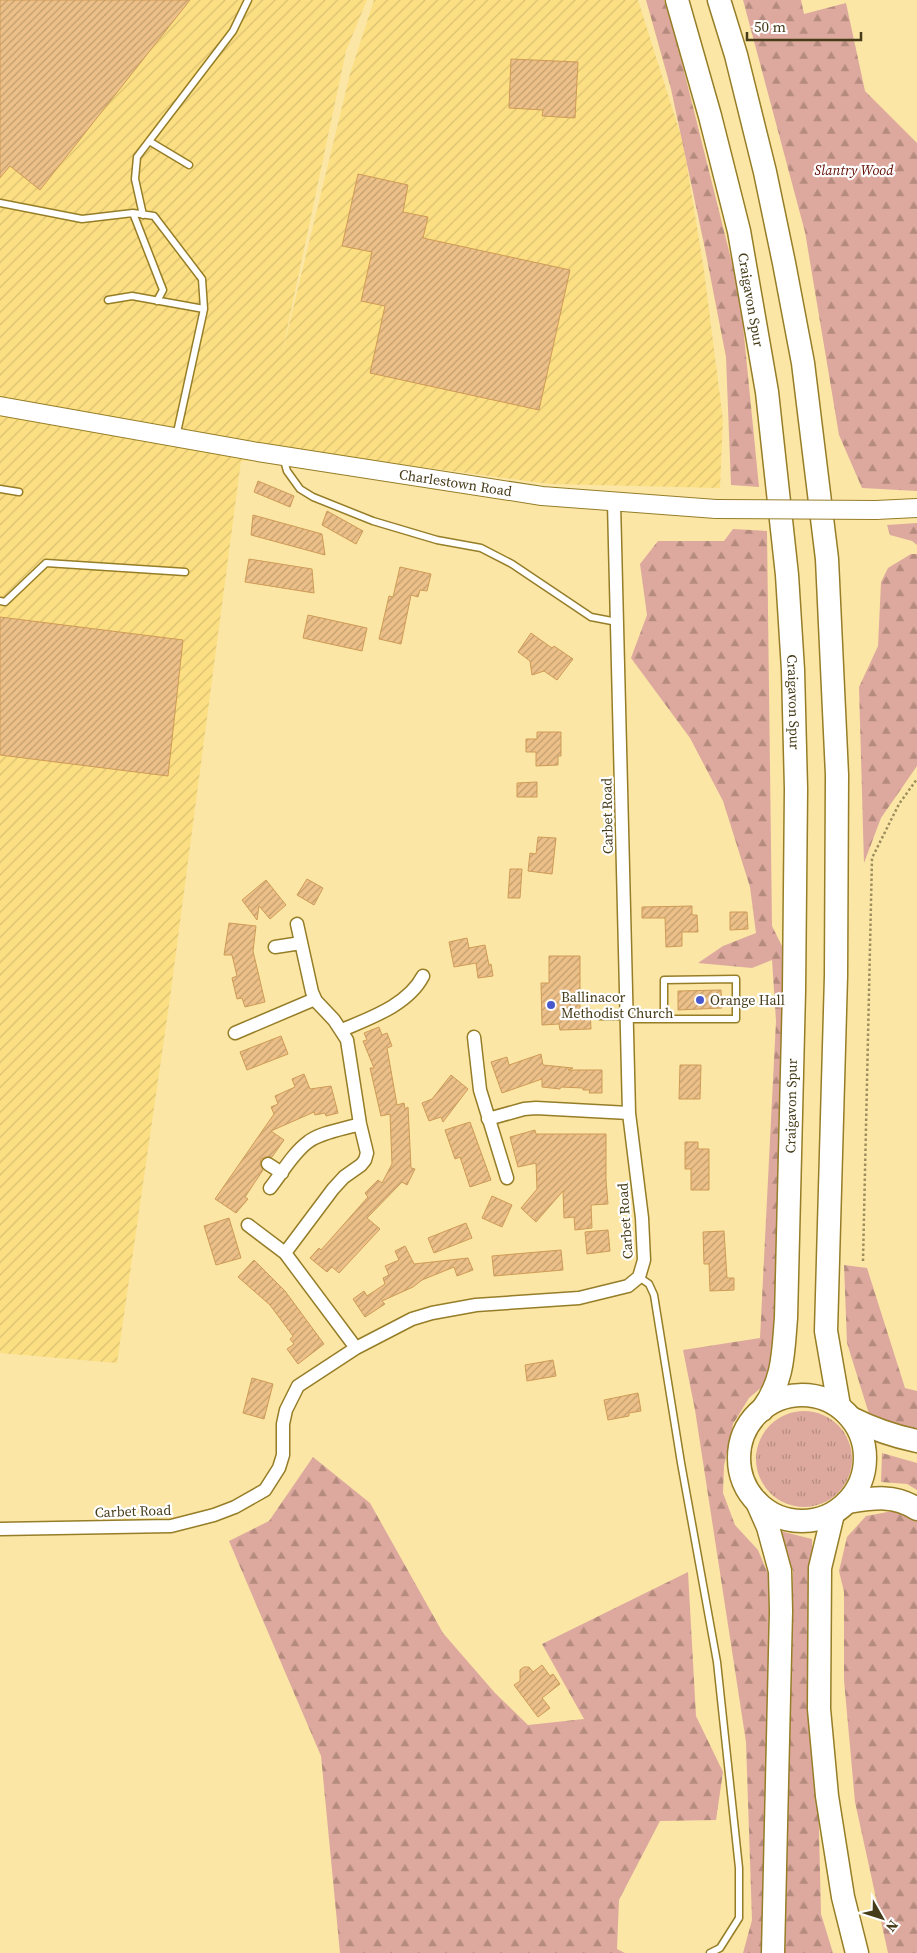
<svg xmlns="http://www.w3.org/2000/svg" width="917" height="1953" font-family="'Source Serif 4',serif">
	<defs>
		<pattern id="industrial-furrows" width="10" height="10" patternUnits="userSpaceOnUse" patternTransform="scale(1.25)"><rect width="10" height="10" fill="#fcdf83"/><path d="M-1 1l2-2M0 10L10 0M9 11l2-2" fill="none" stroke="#d9c071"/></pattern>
		<pattern id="grass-tufts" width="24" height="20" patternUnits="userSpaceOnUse" patternTransform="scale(1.25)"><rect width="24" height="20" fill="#dda99e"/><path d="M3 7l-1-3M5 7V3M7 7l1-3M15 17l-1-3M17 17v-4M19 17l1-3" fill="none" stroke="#b58b80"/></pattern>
		<pattern id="forest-firs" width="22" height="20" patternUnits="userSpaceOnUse" patternTransform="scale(1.25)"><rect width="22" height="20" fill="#dda99e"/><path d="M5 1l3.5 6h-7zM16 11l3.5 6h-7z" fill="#b58b80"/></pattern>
		<pattern id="building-hatch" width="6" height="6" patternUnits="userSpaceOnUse" patternTransform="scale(1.25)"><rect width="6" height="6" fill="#ecc088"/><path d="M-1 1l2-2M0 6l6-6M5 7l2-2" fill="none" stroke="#c19d6e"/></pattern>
	</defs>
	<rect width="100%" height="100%" fill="#fbe6a6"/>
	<path fill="url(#industrial-furrows)" d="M0 0H367L346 51 281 358 350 74 374 0H638L683 142 704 270 723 420 720 488 550 484 265 446 262 460 241 461 170 998 117 1363 0 1353Z"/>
	<path fill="url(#grass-tufts)" d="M756 1459a48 48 0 1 1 96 0a48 48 0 1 1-96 0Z"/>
	<path fill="url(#forest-firs)" d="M646 0H664L674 31 740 295 759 487 731 485 726 357 704 244 671 89Z
		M743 0H801L804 14 846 3 865 91 917 143V491L862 488 839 435 805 232Z
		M917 523V545L912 541 890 535 887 525Z
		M733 529 767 531 772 926 787 956 778 1270 769 1381 749 1398 733 1424 724 1466 723 1493 735 1525 758 1550 769 1576 768 1817 765 1953H743L752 1920 746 1742 695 1410 683 1350 760 1338 776 1021 772 960 752 968 698 963 723 946 756 933 750 887 723 801 690 738 631 658 647 615 640 564 658 541H724Z
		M911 554H917V766L881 818 864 863 859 687 878 646 881 582 888 568Z
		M844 1265 867 1268 905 1388 917 1391V1431L869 1414 847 1343Z
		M882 1453 917 1463V1490L907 1484 881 1482Z
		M313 1457 370 1503 443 1633 495 1693 528 1725 584 1719 542 1644 688 1572 696 1716 723 1772 716 1820 660 1821 619 1900 617 1949 625 1953H340L321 1756 229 1541 269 1521Z
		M893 1511 917 1521V1953H888L855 1802 844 1680V1592L839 1571 847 1537 866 1516Z
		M776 1530 812 1539 821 1914 833 1953H785L788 1699 793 1571Z"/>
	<path fill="url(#building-hatch)" stroke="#cf9b56" d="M0 0H190L40 190 10 166 0 178Z
		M511 59 578 62 575 118 542 116 543 110 509 108Z
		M358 174 408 185 403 212 428 217 423 238 570 270 539 410 370 373 385 306 361 301 372 252 342 246Z
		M258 481 294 496 290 507 254 492Z
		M327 511 363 531 356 544 322 525Z
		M253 515 322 534 325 555 251 535Z
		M249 559 312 569 314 593 245 582Z
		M400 567 431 574 427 591 420 590 418 597 411 595 401 644 379 639 389 596 393 597Z
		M308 615 367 628 362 651 303 638Z
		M0 617 183 640 168 776 0 755Z
		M531 633 552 648 554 646 573 659 557 680 544 671 532 675 530 661 518 652Z
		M537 732H561V756H558V765L536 766V752H526V739H537Z
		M537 782V797H517V783Z
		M538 837 556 838 552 874 528 871 530 853 536 854Z
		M510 869H522L520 898H508Z
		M307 879 323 888 314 905 297 895Z
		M266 880 286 905 270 919 259 906 257 920 242 900Z
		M692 906V915H697L698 932H682V946L666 947 665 918H642V907Z
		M730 912H747L748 929 730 930Z
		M229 923 256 926 253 951 265 1002 245 1007 242 998 237 999 232 978 237 976 232 955H224Z
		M467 938 469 948 485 945 489 965 491 964 493 976 478 978 476 963 454 967 449 942Z
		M549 956H580V1008H590L591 1029 560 1030 559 1024 542 1025 541 983H549Z
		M721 990 722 1008 678 1010V991Z
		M379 1027 382 1035 387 1033 392 1046 387 1048 397 1105 404 1103 405 1109 408 1107 411 1168 415 1169 407 1185 402 1182 367 1218 380 1229 339 1273 332 1267 327 1272 310 1258 319 1248 321 1250 368 1197 365 1193 378 1180 382 1183 392 1164 390 1114 381 1116 370 1068H374L363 1041 367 1040 364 1033Z
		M281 1036 288 1054 247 1070 240 1052Z
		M541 1054 543 1065 573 1068 568 1070H602V1093H589L590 1090H583V1088L561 1087 560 1089 542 1087V1079L502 1093 491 1062 507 1057 509 1065Z
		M680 1065H701L700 1099H679Z
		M304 1074 310 1089 331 1086 338 1113 326 1116 325 1113 315 1115 314 1112 271 1131 284 1140 272 1157H265L261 1159 260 1164 263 1170 245 1197 248 1199 236 1213 215 1199 274 1114 271 1107 278 1104 275 1096 295 1087 292 1079Z
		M451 1075 468 1089 443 1122 441 1117 429 1121 422 1103 432 1099Z
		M470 1122 491 1180 470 1187 460 1157 455 1159 445 1130Z
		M535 1130 536 1134H606V1180L608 1204 591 1205 592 1228 575 1230 574 1217 564 1218 563 1191 536 1222 521 1208 537 1189 536 1163 518 1167 510 1137Z
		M685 1142H698V1149H709V1190H691V1169H685Z
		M492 1196 512 1205 502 1227 482 1218Z
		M229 1218 241 1258 216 1265 204 1226Z
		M466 1223 472 1238 434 1253 428 1238Z
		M608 1230 610 1251 587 1254 585 1232Z
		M724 1231 727 1278H734V1290L710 1291 709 1264H704L703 1232Z
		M405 1246 414 1264 468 1258 473 1270 457 1276 454 1267 422 1280 413 1287 382 1301 385 1304 365 1317 353 1299 364 1291 367 1296 385 1284 383 1278 389 1275 385 1266 399 1260 395 1251Z
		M561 1250 563 1270 494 1276 492 1256Z
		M254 1260 285 1291 324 1344 298 1364 287 1349 294 1344 290 1339 293 1336 270 1305 238 1277Z
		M553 1360 556 1376 527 1381 525 1365Z
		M252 1378 273 1384 264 1419 243 1413Z
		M638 1393 641 1411 629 1413V1416L608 1420 604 1400Z
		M542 1665 550 1676 553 1674 560 1684 542 1698 550 1708 538 1717 514 1685 520 1681V1670L524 1667H529L533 1672Z"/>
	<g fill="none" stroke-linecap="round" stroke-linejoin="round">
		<defs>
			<path id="lane" d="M149 141 189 165
				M0 203 82 219 133 213 154 216 202 279 204 309 176 437
				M133 213 163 290 157 301
				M143 215 135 179 137 157 233 31 248 0
				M108 300 132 296 204 309
				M283 457 287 471 300 489 313 497 373 521 437 540 481 548 512 564 591 617 617 622
				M0 489 19 492
				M0 601 5 602 46 563 185 572
				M600 1016H627
				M627 1019H736V979L664 980V1018
				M639 1277 649 1284 654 1295 681 1463 717 1662 739 1868V1918L720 1948 710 1953"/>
			<path id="street" d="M297 924 312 992 316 1001 334 1020 347 1040 360 1124 367 1153 365 1160 361 1165 344 1177 333 1189 285 1253 356 1348
				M275 947 301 943
				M342 1030C370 1018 408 1005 423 976
				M235 1033 315 999
				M474 1037 480 1090 507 1178
				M488 1119 524 1109 536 1108 629 1113
				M268 1164 282 1173
				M270 1188C282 1173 293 1153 308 1142 321 1132 344 1129 360 1124
				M248 1225 285 1253
				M0 1529 171 1526 214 1515 235 1507 265 1490 279 1468 283 1455V1424L286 1410 298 1386 356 1348 412 1319 432 1313 476 1305 579 1298 628 1286 639 1277 644 1260 642 1218 629 1113 614 503"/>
			<g id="secondary">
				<path id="s1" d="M0 406 258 452 542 496 716 509"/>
				<path d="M876 510 917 508"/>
			</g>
			<g id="highway">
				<path id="s2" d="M677 0 710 116 739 231 767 392 787 575 793 670 796 789 794 991 786 1318C783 1353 784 1380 762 1410"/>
				<path d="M719 0 736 55 765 172 784 263 803 363 827 559 837 775 836 976 826 1331 839 1406"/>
				<circle cx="802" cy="1458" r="63"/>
				<path d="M851 1418C873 1429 893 1436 917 1441"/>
				<path d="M757 1502 768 1527 780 1571 781 1611 773 1953"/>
				<path d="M847 1502C873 1498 894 1494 917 1509"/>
				<path d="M833 1514 820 1568 819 1709 827 1796 843 1897 857 1953"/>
			</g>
		</defs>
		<use href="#lane" stroke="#967d27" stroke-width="9"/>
		<use href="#street" stroke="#967d27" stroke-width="15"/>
		<use href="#secondary" stroke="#967d27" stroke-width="20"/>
		<use href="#highway" stroke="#967d27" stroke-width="25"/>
		<path stroke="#9d8e5d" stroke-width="2.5" stroke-dasharray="2.5 2.5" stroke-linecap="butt" d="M863 1261 872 858 899 804 917 779"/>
		<use href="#lane" stroke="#fff" stroke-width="6"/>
		<use href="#street" stroke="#fff" stroke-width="12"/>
		<use href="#secondary" stroke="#fff" stroke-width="18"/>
		<use href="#highway" stroke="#fff" stroke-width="22"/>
		<defs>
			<path id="secondary-bridge" d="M716 509 876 510"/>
		</defs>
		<use href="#secondary-bridge" stroke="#967d27" stroke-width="20" stroke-linecap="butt"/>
		<use href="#secondary-bridge" stroke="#fff" stroke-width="18"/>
	</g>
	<g fill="#4859ce" stroke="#fff" stroke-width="2">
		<circle cx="700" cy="1000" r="5"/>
		<circle cx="551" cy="1005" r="5"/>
	</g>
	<g text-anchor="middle" stroke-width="4.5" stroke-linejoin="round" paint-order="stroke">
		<g font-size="14" font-style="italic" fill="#600c01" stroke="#fff">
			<text x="854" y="175">Slantry Wood</text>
		</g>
		<g font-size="14" fill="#473c1a" stroke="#fff">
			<text dy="5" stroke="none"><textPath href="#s2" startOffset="309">Craigavon Spur</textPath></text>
			<text dy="5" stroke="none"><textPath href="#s1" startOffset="462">Charlestown Road</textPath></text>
			<text dy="5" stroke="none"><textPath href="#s2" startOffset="714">Craigavon Spur</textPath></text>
			<text transform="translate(607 816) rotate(-91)" y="5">Carbet Road</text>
			<text transform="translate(791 1106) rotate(-89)" y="5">Craigavon Spur</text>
			<text transform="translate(625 1221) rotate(-94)" y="5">Carbet Road</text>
			<text transform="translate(133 1511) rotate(-2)" y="5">Carbet Road</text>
		</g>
		<g font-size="14" fill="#473c1a" stroke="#fff" text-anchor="start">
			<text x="561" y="1002">Ballinacor<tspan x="561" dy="16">Methodist Church</tspan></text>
			<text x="710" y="1005">Orange Hall</text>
		</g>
	</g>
	<g transform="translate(882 1918) rotate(129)" stroke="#ffffff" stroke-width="4" paint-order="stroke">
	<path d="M0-4L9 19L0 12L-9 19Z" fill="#473c1a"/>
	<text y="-8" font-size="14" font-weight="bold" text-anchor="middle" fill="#473c1a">N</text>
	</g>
	<path d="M747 32v8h114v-8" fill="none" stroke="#473c1a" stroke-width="2.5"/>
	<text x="754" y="32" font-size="15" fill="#473c1a" stroke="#ffffff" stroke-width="4" paint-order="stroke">50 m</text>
</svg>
